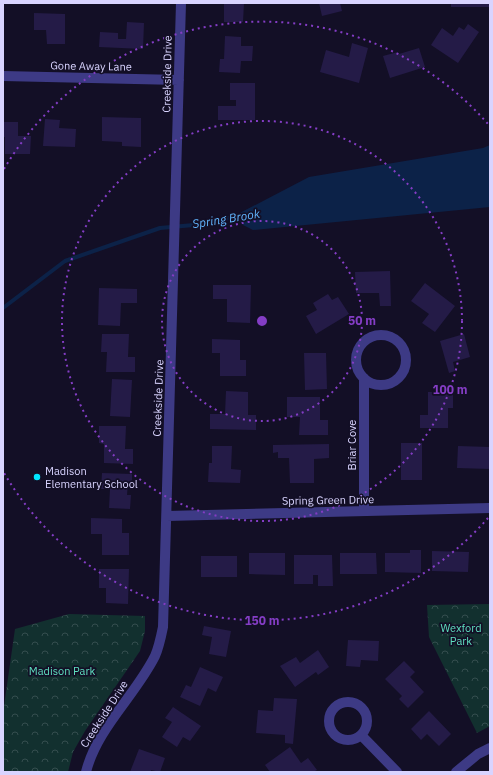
<svg xmlns="http://www.w3.org/2000/svg" width="493" height="775" font-family="'IBM Plex Sans',sans-serif">
	<defs>
		<pattern id="park-crowns" width="20" height="18" patternUnits="userSpaceOnUse"><rect width="20" height="18" fill="#12302f"/><path d="M2 6a3 3 0 1 1 6 0M12 15a3 3 0 1 1 6 0" fill="none" stroke="#344d4e"/></pattern>
	</defs>
	<rect width="100%" height="100%" fill="#130f26"/>
	<path fill="url(#park-crowns)" d="M490 604V726L477 733 429 637 427 605Z
		M69 614 145 616V631L140 651 85 731 73 752 68 772H3V713L15 629Z"/>
	<path fill="#0c2248" d="M490 145V207L253 230 243 225 236 215 309 177 483 148Z"/>
	<g fill="none" stroke-linecap="round" stroke-linejoin="round">
		<path stroke="#0c2248" stroke-width="4" d="M3 308 65 261 160 228 205 224 240 215"/>
	</g>
	<path fill="#241b47" d="M224 3H244L243 22H224Z
		M319 3H340L342 11 322 16Z
		M451 3H490V7H451Z
		M34 13 65 14V44H47L46 30H34Z
		M127 22 144 23 143 49 99 47 100 32 118 33V39H126Z
		M468 24 479 32 458 63 431 45 442 28 453 36 459 27 464 30Z
		M225 36 241 37V46H253L252 61H241L240 73 219 72 220 59H224Z
		M352 43 368 48 359 83 320 72 326 50 349 57Z
		M419 48 425 67 390 78 383 56 398 52 399 54Z
		M230 83H255V120H218V106H236V100H230Z
		M102 117 141 118V147L122 146V142L102 141Z
		M45 119 60 120 59 128 76 129 75 147 43 146Z
		M3 122H18V136H31L30 154H5V137H3Z
		M390 271 391 306H380L379 293H356L355 272Z
		M425 283 455 306 435 332 422 323 429 314 411 301Z
		M213 285H251L250 323 227 322V299H213Z
		M99 288 137 289V303H121L120 326 98 325Z
		M328 294 332 300 338 297 349 314 316 334 306 316 317 310 313 303Z
		M102 334H129L128 357H135V372H106L107 352H101Z
		M464 334 470 357 453 362 455 371 449 373 440 341Z
		M212 339 240 340V360H246V376H220V353H212Z
		M304 353H326L327 389 305 390Z
		M112 379 132 380 130 417 110 416Z
		M226 391 248 392V415H256V430L210 429V414H225Z
		M428 392H453V408H448V428H420V415H428Z
		M287 397H320V420H328V435H299L300 417H287Z
		M99 426H126L125 449H133V464L104 463V444L99 443Z
		M401 443H422V480H401Z
		M329 444V458L314 459V483H290L289 458H278V452L273 453V445Z
		M212 446H232L231 469 241 470 240 483 208 482 209 463H212Z
		M458 446 490 447V469L457 468Z
		M102 473 132 474V483H128L127 495H131L130 509 109 508 110 489H101Z
		M91 518 122 519V533H129V555H102V534H91Z
		M410 550H421V573L385 572V553H410Z
		M432 551 469 552 468 572 432 571Z
		M249 553H285V575L249 574Z
		M340 553H376L377 574H340Z
		M294 555H332L333 586H318V575H313V584H294Z
		M201 556H237V577H201Z
		M99 569H129L128 604 106 603V588H99Z
		M204 626 231 631 226 657 209 654 212 637 202 635Z
		M348 640 379 641 378 661 361 660 360 667 346 666Z
		M318 650 329 667 318 675 316 672 295 687 280 666 296 657 300 663Z
		M404 661 415 672 410 677 424 692 408 708 399 699 402 696 385 679Z
		M200 667 223 677 216 692 208 688 200 706 180 697 186 685 191 687Z
		M274 698 297 699 293 744 285 743V735L256 733 258 710 273 711Z
		M173 707 201 726 190 741 183 737 177 747 162 737 172 722 165 718Z
		M429 711 451 734 439 746 427 734 421 740 411 729Z
		M290 747 301 763 308 758 317 770 313 772H270L265 765Z
		M139 749 165 758 160 772 151 770V772H130Z"/>
	<g fill="none" stroke-linecap="round" stroke-linejoin="round">
		<path stroke="#3d3a85" stroke-width="10" d="M3 76 179 80
			M356 360a25 25 0 1 1 50 0a25 25 0 1 1-50 0Z
			M364 511V378
			M167 516 490 508
			M329 721a19 19 0 1 1 38 0a19 19 0 1 1-38 0Z
			M361 735 397 772
			M86 772C97 728 135 696 155 656 159 647 161 637 163 627L181 3
			M456 772 478 754 490 748"/>
	</g>
	<g fill="none" stroke="#843dc5" stroke-width="2" stroke-dasharray="2 4">
		<circle cx="262" cy="321" r="100"/>
		<circle cx="262" cy="321" r="200"/>
		<path d="M488 518A300 300 0 0 1 4 473M4 169A300 300 0 0 1 488 124"/>
	</g>
	<circle fill="#00e5ff" stroke="#130f26" stroke-width="1.5" cx="37" cy="477" r="4"/>
	<g text-anchor="middle" stroke-width="3.5" stroke-linejoin="round" paint-order="stroke">
		<g font-size="11" fill="#d9d4ff" stroke="#130f26">
			<text transform="translate(91 66) rotate(1)" y="4">Gone Away Lane</text>
			<text transform="translate(167 74) rotate(-89)" y="4">Creekside Drive</text>
			<text transform="translate(158 398) rotate(-88)" y="4">Creekside Drive</text>
			<text transform="translate(352 445) rotate(-90)" y="4">Briar Cove</text>
			<text transform="translate(328 500) rotate(-1)" y="4">Spring Green Drive</text>
			<text transform="translate(104 714) rotate(-57)" y="4">Creekside Drive</text>
		</g>
		<g font-size="11" fill="#d9d4ff" stroke="#130f26" text-anchor="start">
			<text x="45" y="475">Madison<tspan x="45" dy="13">Elementary School</tspan></text>
		</g>
		<g font-size="11" fill="#5fe0c0" stroke="#130f26">
			<text x="461" y="632">Wexford<tspan x="461" dy="13">Park</tspan></text>
			<text x="62" y="675">Madison Park</text>
		</g>
		<g font-size="12" font-style="italic" fill="#62b6ff" stroke="#130f26">
			<text transform="translate(226 219) rotate(-9)" y="4">Spring Brook</text>
		</g>
	</g>
	<circle cx="262" cy="321" r="6" fill="#843dc5" stroke="#130f26" stroke-width="2"/>
	<g font-size="12" text-anchor="middle" font-weight="bold" fill="#843dc5" stroke="#130f26" stroke-width="3.5" stroke-linejoin="round" paint-order="stroke">
		<text x="362" y="325">50 m</text>
		<text x="450" y="394">100 m</text>
		<text x="262" y="625">150 m</text>
	</g>
	<rect width="493" height="775" fill="none" stroke="#d9d4ff" stroke-width="8"/>
</svg>
